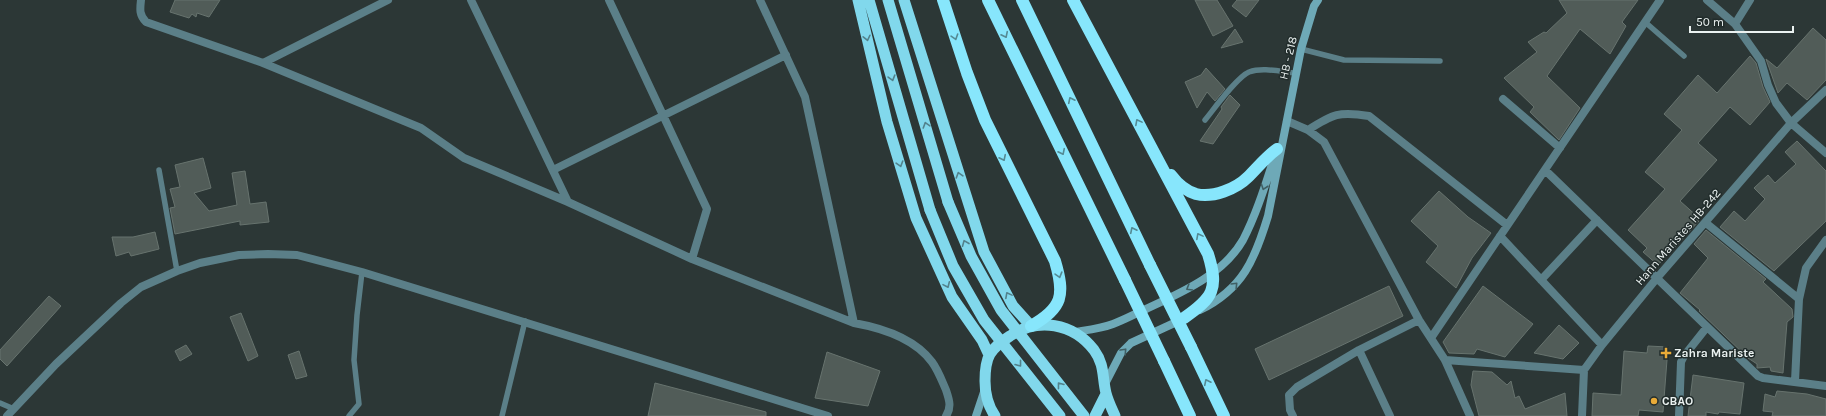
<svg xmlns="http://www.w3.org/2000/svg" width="1826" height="416" font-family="Karla,sans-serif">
	<rect width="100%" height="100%" fill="#2c3736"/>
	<path fill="#515c58" stroke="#67736e" d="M175 0H220L209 17 197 13 196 17 192 14 189 18 170 12Z
		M1195 0H1217L1233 26 1213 36Z
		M1237 0H1259L1246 17 1232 6Z
		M1559 0H1638L1622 22 1626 26 1610 54 1580 29 1547 76 1580 108 1559 140 1530 112 1534 107 1504 78 1537 52 1528 42 1544 32 1546 33 1567 13Z
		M1813 28 1826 40V80L1807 100 1787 83 1778 93 1766 59 1777 68Z
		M1235 29 1243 42 1221 48Z
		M1750 56 1756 63 1763 87 1770 102 1750 125 1730 107 1698 143 1717 160 1680 201 1699 218 1698 220 1699 221 1658 265 1643 252 1647 248 1628 230 1665 189 1645 172 1682 130 1664 114 1698 75 1717 93Z
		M1206 68 1225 89 1215 101 1207 92 1197 108 1185 82 1201 75Z
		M1230 95 1240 105 1233 115 1213 144 1200 141 1222 109 1221 107Z
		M1797 141 1826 171V221L1774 271 1720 227 1734 211 1745 221 1765 199 1754 188 1768 175 1775 183 1796 164 1785 152Z
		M203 158 211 188 194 193 209 211 237 205 232 173 245 171 250 204 266 202 269 222 240 225V221L175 234 170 208 175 207 170 189 180 187 175 165Z
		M1439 191 1468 217 1491 233 1472 258 1456 288 1426 262 1438 246 1411 221Z
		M1706 230 1766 279 1763 282 1792 309 1793 317 1787 322 1783 373 1771 371 1770 367 1757 368V364L1748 358 1699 311 1700 310 1680 293 1708 258 1694 244Z
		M155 232 159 249 131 256 129 252 116 256 112 237H133Z
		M1389 286 1403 316 1269 380 1255 349Z
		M1483 286 1533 324 1505 357 1477 349 1474 354 1449 353 1443 342Z
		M49 296 61 306 7 366 0 359V350Z
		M241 313 258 356 248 361 230 317Z
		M1559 325 1579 343 1563 359 1534 353Z
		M186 345 192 354 180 361 175 351Z
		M1648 346 1668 347 1663 412 1639 410 1638 416H1592L1593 393 1621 395 1624 351 1647 353Z
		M299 351 307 376 296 379 288 355Z
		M827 352 880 371 868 406 815 398Z
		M1473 371 1492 372 1507 385 1511 381 1515 398 1519 396 1525 409 1565 393 1567 416H1479L1471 385Z
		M1693 375 1744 383 1740 414 1719 412 1718 414 1706 412V416H1688Z
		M655 383 766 412V416H648Z
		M1777 391 1807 394 1826 399V416H1772L1773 412 1763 411 1765 394 1775 397Z"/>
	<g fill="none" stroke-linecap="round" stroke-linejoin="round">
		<path stroke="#5b7f88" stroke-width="5.5" d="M1645 22 1684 56
			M1301 49 1344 60 1440 61
			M1205 120C1214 109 1237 77 1249 72 1263 67 1282 72 1296 73
			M159 170 177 271
			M0 403 14 409
			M349 416 359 404 354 360 357 315 362 272
			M502 416 525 321"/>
		<path stroke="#5b7f88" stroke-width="8" d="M141 0C140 9 139 15 146 22L263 63 421 128 464 158 568 202 692 259 854 323C882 328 915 339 932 362 938 370 942 381 946 390 949 399 952 407 946 416
			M471 0 568 202
			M609 0 707 209 692 259
			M760 0 805 97 854 323
			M1707 0 1735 24 1761 61 1768 85 1776 103 1791 123 1826 153
			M1735 24 1750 0
			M263 63 388 0
			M1503 99 1560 148
			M1287 121 1308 130 1324 142 1419 320 1445 360 1470 416
			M1308 130C1333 114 1339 111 1369 116L1507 225
			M553 170 786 55
			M1545 170 1758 376 1763 378 1826 386
			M1706 223 1799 299 1795 381
			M1500 236 1602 345
			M1541 280 1597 220
			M1799 299 1806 268 1826 240
			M1431 338 1660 0
			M1359 350 1390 416
			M1445 360 1584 370
			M7 416 56 364 121 303 141 287 177 271 200 263 239 255 268 254 297 255 362 272 828 416
			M1293 416 1290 410 1289 395 1297 387 1359 350 1419 320
			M1582 416 1584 370 1602 345 1657 278 1791 123 1826 90
			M1679 416 1681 362 1684 356 1707 327"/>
		<path stroke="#6ea9b7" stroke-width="8" d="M1200 310C1243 289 1255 259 1268 216L1301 49 1314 6 1318 0
			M1074 332C1087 330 1100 329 1113 324 1124 320 1135 314 1146 309 1181 293 1223 275 1243 240 1258 211 1267 179 1277 149
			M1105 384 1121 353 1131 343 1183 319
			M976 416 985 389"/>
		<path stroke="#81d8ec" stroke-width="11" d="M858 0 887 122 916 218 952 297 982 340 989 355
			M869 0 930 210
			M888 0 948 202
			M904 0 984 252 1013 306 1031 326
			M995 416C988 406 985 393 985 381 985 373 986 361 990 354 995 346 1002 341 1010 336 1038 317 1073 323 1094 350 1105 365 1102 377 1106 393 1108 401 1112 409 1115 416
			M1095 416 1106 394"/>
		<path stroke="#87e6fc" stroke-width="12" d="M943 0 967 73 985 120 1055 261C1065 295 1063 308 1031 326
			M988 0 1125 280
			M1022 0 1150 265
			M1073 0 1208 254C1219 289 1213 298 1184 318
			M1171 175C1177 183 1186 191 1196 194 1213 198 1236 189 1248 177 1258 167 1266 157 1277 149
			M1191 347 1224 416
			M1164 361 1190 416"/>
		<path stroke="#81d8ec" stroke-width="11" d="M948 202 971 256 1001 310 1084 416
			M930 210 953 266 984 320 1060 416"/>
		<path stroke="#87e6fc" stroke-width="12" d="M1150 265 1191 347
			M1125 280 1164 361"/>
	</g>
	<defs><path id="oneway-chevron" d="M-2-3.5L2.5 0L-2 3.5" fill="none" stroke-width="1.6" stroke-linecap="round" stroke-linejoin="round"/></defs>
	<g stroke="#548a94">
		<use href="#oneway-chevron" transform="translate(1005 35) rotate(64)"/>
		<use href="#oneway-chevron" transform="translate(955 37) rotate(72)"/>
		<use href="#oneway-chevron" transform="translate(1071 100) rotate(-116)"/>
		<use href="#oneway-chevron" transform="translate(1138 122) rotate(-118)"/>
		<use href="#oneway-chevron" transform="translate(1062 152) rotate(64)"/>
		<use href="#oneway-chevron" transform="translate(1003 158) rotate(64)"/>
		<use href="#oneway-chevron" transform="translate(1133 230) rotate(-116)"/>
		<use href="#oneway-chevron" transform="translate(1199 236) rotate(-118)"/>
		<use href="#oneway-chevron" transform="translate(1059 275) rotate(74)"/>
		<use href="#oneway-chevron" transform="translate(1207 382) rotate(-116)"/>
	</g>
	<g stroke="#52828c">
		<use href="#oneway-chevron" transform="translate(867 38) rotate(77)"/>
		<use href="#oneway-chevron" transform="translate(892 78) rotate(74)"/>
		<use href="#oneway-chevron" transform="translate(926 125) rotate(-107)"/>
		<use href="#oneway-chevron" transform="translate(900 164) rotate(73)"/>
		<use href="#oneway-chevron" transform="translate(959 175) rotate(-107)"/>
		<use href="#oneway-chevron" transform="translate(965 243) rotate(-112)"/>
		<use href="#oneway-chevron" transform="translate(947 285) rotate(66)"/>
		<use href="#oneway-chevron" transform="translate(1008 295) rotate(-118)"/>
		<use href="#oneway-chevron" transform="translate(1019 364) rotate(52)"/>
		<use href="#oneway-chevron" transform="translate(1060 385) rotate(-128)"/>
	</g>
	<g stroke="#405f64">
		<use href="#oneway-chevron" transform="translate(1264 187) rotate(109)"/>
		<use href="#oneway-chevron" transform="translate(1235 285) rotate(-46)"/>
		<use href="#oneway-chevron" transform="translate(1189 288) rotate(149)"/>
		<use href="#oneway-chevron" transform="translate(1124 351) rotate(-47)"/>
	</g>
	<g fill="#e9ab38" stroke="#222d2c" stroke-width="1.5">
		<path d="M1664 347h4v4h4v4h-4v4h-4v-4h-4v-4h4z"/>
		<circle cx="1654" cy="401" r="4"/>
	</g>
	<g text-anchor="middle" stroke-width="3" stroke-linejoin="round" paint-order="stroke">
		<g font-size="12" fill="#ebf2f1" stroke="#222d2c">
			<text transform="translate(1288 58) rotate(-77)" y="4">HB - 218</text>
			<text transform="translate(1678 237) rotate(-49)" y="4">Hann Maristes HB-242</text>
		</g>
		<g font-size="12" font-weight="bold" fill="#ebf2f1" stroke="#222d2c" text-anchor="start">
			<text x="1674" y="357">Zahra Mariste</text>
			<text x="1662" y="405">CBAO</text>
		</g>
	</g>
	<path d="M1690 26v6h103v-6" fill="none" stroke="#ebf2f1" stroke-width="2"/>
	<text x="1696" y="26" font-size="12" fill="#ebf2f1" stroke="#222d2c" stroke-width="3" paint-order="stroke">50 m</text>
</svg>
